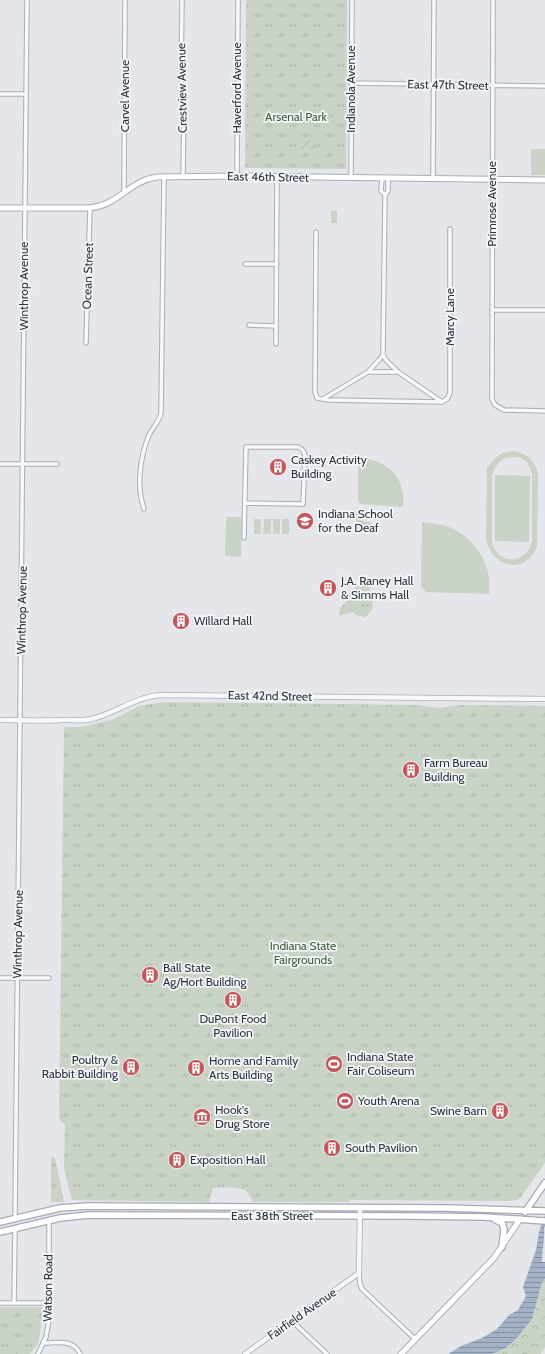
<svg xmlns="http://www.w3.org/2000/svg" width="545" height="1354" font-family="Cabin,sans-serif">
	<defs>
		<pattern id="forest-crowns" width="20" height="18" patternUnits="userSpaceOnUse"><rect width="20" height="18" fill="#c9d4c6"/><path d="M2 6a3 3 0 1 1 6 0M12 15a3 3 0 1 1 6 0" fill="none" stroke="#adb6ab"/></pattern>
		<pattern id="park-tufts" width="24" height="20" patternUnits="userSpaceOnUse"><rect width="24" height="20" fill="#c9d4c6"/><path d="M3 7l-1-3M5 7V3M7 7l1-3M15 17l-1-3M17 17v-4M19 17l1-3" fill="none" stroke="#adb6ab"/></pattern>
		<pattern id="garden-furrows" width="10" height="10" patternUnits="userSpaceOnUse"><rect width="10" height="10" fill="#c9d4c6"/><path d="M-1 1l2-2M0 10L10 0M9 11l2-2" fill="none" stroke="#adb6ab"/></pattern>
		<pattern id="water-rules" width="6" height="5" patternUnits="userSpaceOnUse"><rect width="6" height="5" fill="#a3b2c7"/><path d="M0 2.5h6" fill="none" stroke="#8591a3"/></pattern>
	</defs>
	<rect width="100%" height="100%" fill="#e4e6eb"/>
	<path fill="#c9d4c6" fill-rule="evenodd" d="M531 149H545V175H531Z
		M331 211H337V223H331Z
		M513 451C528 453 537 462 538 476L537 546C527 575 493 569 486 540L487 466H489C495 456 502 452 513 451ZM514 457 521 458 527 462 532 473V541C527 564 499 566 492 543V476C495 464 502 457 514 457Z
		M358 458C388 460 406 476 403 507L360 504 358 501Z
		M495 475 530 476 529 542 495 541Z
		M226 517H242L241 557 225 556Z
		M254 519H261V534H254Z
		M264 519H271V534H263Z
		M273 519H280V534H273Z
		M282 519H289V534H282Z
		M422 522C431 523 441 524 449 527 470 535 487 557 489 578 490 584 489 589 489 594L426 592 421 587Z"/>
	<path fill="url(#forest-crowns)" d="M545 1279V1347L541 1354H492L506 1348 516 1339 532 1319 542 1282Z"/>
	<path fill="url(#park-tufts)" d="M246 0H347L346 169 245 168Z
		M345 511H355L357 513 361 512 362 521 372 522V527L368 529 357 530 356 525 357 520 355 518 345 519 343 515Z
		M363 584 371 585 368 595C376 601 374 612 365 617L356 615 353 612 339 616 340 608 346 602 350 592 357 585Z
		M164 702 418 705 438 708 461 705 545 706V1163L521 1197 518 1200 510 1201 350 1200 349 1202H253C251 1199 250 1195 248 1193 242 1185 222 1188 213 1188L209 1202 72 1200 64 1169 65 1125 59 1119 64 727H81L98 723 114 719 139 706Z
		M51 1157 55 1158 64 1202H51Z
		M0 1307H42V1320L38 1344 30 1354H0Z"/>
	<path fill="url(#garden-furrows)" d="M300 140H313V149H300Z"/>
	<path fill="url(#water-rules)" d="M545 1215V1226L544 1228C545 1239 542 1251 542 1262H545V1279L542 1282 532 1319 516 1339 506 1348 492 1354H448L461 1346 482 1338 497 1329 509 1315 518 1310 526 1296 523 1287 536 1250 539 1232Z"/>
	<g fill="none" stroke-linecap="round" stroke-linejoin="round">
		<defs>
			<path id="minor" d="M182 0 181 76 184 107 183 177
				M493 0 492 399 495 405 504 410 545 411
				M351 83 545 86
				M0 94H26
				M237 176 238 0
				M351 178 352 0
				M382 178 381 191 385 195 388 191V179
				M433 179 434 0
				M124 192 125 0
				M316 232 315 392 317 398 328 400 442 402 447 399 450 393V229
				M245 264H277
				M492 310H545
				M249 325 276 326
				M86 343 90 208
				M276 344 277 177
				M383 355 385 195
				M383 355 386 360 398 372H368L379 360Z
				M398 372 442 402
				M323 399 368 372
				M0 464H57
				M144 509C136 487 140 457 149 435 153 427 159 422 161 413L164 177
				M244 538 246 447H298C303 449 305 452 305 457L303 504 245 503
				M0 978H49
				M15 1219 27 0
				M359 1273 360 1284 362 1289 415 1339
				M0 1303H49
				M14 1303 15 1229
				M292 1321 327 1354
				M44 1343C58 1343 74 1339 80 1354
				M38 1354 46 1337 49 1319V1220"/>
			<path id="tertiary" d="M0 720C21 720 43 721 64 720 73 720 83 721 92 719 116 713 135 697 161 695L545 699
				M245 1354 359 1273 360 1207"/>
			<path id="secondary" d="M0 208H88C119 206 128 181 157 177L237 176 545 180
				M401 1354 494 1258 520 1219"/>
			<path id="primary" d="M525 1212 545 1183
				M494 1219 502 1223 504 1229 502 1247
				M0 1222 60 1208 87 1206 446 1208 545 1211
				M0 1232 60 1218 89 1215 408 1216 484 1217 545 1221"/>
		</defs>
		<use href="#minor" stroke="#a9adb5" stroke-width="5.5"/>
		<use href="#tertiary" stroke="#a9adb5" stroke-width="6"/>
		<use href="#secondary" stroke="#a9adb5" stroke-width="7"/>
		<use href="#primary" stroke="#a5aab5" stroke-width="8"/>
		<use href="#minor" stroke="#f7f8f9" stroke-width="3.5"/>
		<use href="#tertiary" stroke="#f7f8f9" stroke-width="4.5"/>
		<use href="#secondary" stroke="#fff" stroke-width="5"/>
		<use href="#primary" stroke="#fff" stroke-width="5.5"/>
	</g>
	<defs>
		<symbol id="building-disc" viewBox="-11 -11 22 22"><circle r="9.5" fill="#c2575e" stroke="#f4f6f8"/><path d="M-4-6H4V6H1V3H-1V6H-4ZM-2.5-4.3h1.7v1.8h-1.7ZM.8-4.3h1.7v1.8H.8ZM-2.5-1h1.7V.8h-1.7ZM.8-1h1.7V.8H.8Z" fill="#fff"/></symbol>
		<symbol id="school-disc" viewBox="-11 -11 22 22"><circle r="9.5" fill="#c2575e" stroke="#f4f6f8"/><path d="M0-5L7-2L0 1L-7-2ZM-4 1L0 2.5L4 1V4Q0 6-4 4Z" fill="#fff"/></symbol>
		<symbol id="stadium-disc" viewBox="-11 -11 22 22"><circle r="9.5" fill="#c2575e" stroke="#f4f6f8"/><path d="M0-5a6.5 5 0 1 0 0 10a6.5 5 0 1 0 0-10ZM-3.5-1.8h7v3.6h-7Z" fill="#fff"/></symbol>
		<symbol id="museum-disc" viewBox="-11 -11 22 22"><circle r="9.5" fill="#c2575e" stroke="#f4f6f8"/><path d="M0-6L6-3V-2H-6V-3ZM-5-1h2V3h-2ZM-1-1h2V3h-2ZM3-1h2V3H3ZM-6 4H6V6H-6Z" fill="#fff"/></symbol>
	</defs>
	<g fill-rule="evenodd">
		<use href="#building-disc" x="268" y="457" width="20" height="20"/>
		<use href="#school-disc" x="295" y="511" width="20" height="20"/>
		<use href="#building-disc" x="318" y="578" width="20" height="20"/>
		<use href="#building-disc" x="171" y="611" width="20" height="20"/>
		<use href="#building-disc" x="401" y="760" width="20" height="20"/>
		<use href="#building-disc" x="140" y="965" width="20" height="20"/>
		<use href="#building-disc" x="223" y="990" width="20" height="20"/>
		<use href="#stadium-disc" x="324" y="1054" width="20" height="20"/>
		<use href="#building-disc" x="121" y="1057" width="20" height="20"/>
		<use href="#building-disc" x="186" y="1058" width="20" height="20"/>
		<use href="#stadium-disc" x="335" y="1091" width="20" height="20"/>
		<use href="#building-disc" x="490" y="1101" width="20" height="20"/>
		<use href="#museum-disc" x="192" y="1107" width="20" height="20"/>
		<use href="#building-disc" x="322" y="1138" width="20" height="20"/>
		<use href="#building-disc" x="167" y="1150" width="20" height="20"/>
	</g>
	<g text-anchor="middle" stroke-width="3.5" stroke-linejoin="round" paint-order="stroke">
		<g font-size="12" fill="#2d3342" stroke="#f4f6f8">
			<text transform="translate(448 85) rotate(1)" y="4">East 47th Street</text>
			<text transform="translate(182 88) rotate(-91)" y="4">Crestview Avenue</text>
			<text transform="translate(237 88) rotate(-90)" y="4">Haverford Avenue</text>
			<text transform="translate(351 89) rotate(-90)" y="4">Indianola Avenue</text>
			<text transform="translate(125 96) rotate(-90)" y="4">Carvel Avenue</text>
			<text transform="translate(268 177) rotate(1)" y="4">East 46th Street</text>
			<text transform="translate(492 204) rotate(-90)" y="4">Primrose Avenue</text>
			<text transform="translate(88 276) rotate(-88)" y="4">Ocean Street</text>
			<text transform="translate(24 286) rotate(-90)" y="4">Winthrop Avenue</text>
			<text transform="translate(450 317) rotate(-90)" y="4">Marcy Lane</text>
			<text transform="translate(22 610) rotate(-89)" y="4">Winthrop Avenue</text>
			<text transform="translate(270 696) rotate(1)" y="4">East 42nd Street</text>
			<text transform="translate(18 934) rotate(-89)" y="4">Winthrop Avenue</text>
			<text x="272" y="1220">East 38th Street</text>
			<text transform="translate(48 1288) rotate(-89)" y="4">Watson Road</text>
			<text transform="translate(302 1314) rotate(-35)" y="4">Fairfield Avenue</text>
		</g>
		<g font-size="12" fill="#405c3c" stroke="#f4f6f8">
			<text x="296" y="121">Arsenal Park</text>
			<text x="303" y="950">Indiana State<tspan x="303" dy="14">Fairgrounds</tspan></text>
		</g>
		<g font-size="12" fill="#2d3342" stroke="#f4f6f8" text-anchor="start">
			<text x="291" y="464">Caskey Activity<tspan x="291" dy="14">Building</tspan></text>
			<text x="318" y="518">Indiana School<tspan x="318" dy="14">for the Deaf</tspan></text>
			<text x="341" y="585">J.A. Raney Hall<tspan x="341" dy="14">&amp; Simms Hall</tspan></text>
			<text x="194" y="625">Willard Hall</text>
			<text x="424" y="767">Farm Bureau<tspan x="424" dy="14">Building</tspan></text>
			<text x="163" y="972">Ball State<tspan x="163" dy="14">Ag/Hort Building</tspan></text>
			<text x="233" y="1023" text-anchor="middle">DuPont Food<tspan x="233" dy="14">Pavilion</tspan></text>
			<text x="347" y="1061">Indiana State<tspan x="347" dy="14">Fair Coliseum</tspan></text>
			<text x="118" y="1064" text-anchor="end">Poultry &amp;<tspan x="118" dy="14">Rabbit Building</tspan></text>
			<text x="209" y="1065">Home and Family<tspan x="209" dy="14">Arts Building</tspan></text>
			<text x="358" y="1105">Youth Arena</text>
			<text x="215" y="1114">Hook's<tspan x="215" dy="14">Drug Store</tspan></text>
			<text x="487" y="1115" text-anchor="end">Swine Barn</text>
			<text x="345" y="1152">South Pavilion</text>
			<text x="190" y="1164">Exposition Hall</text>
		</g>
	</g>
</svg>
